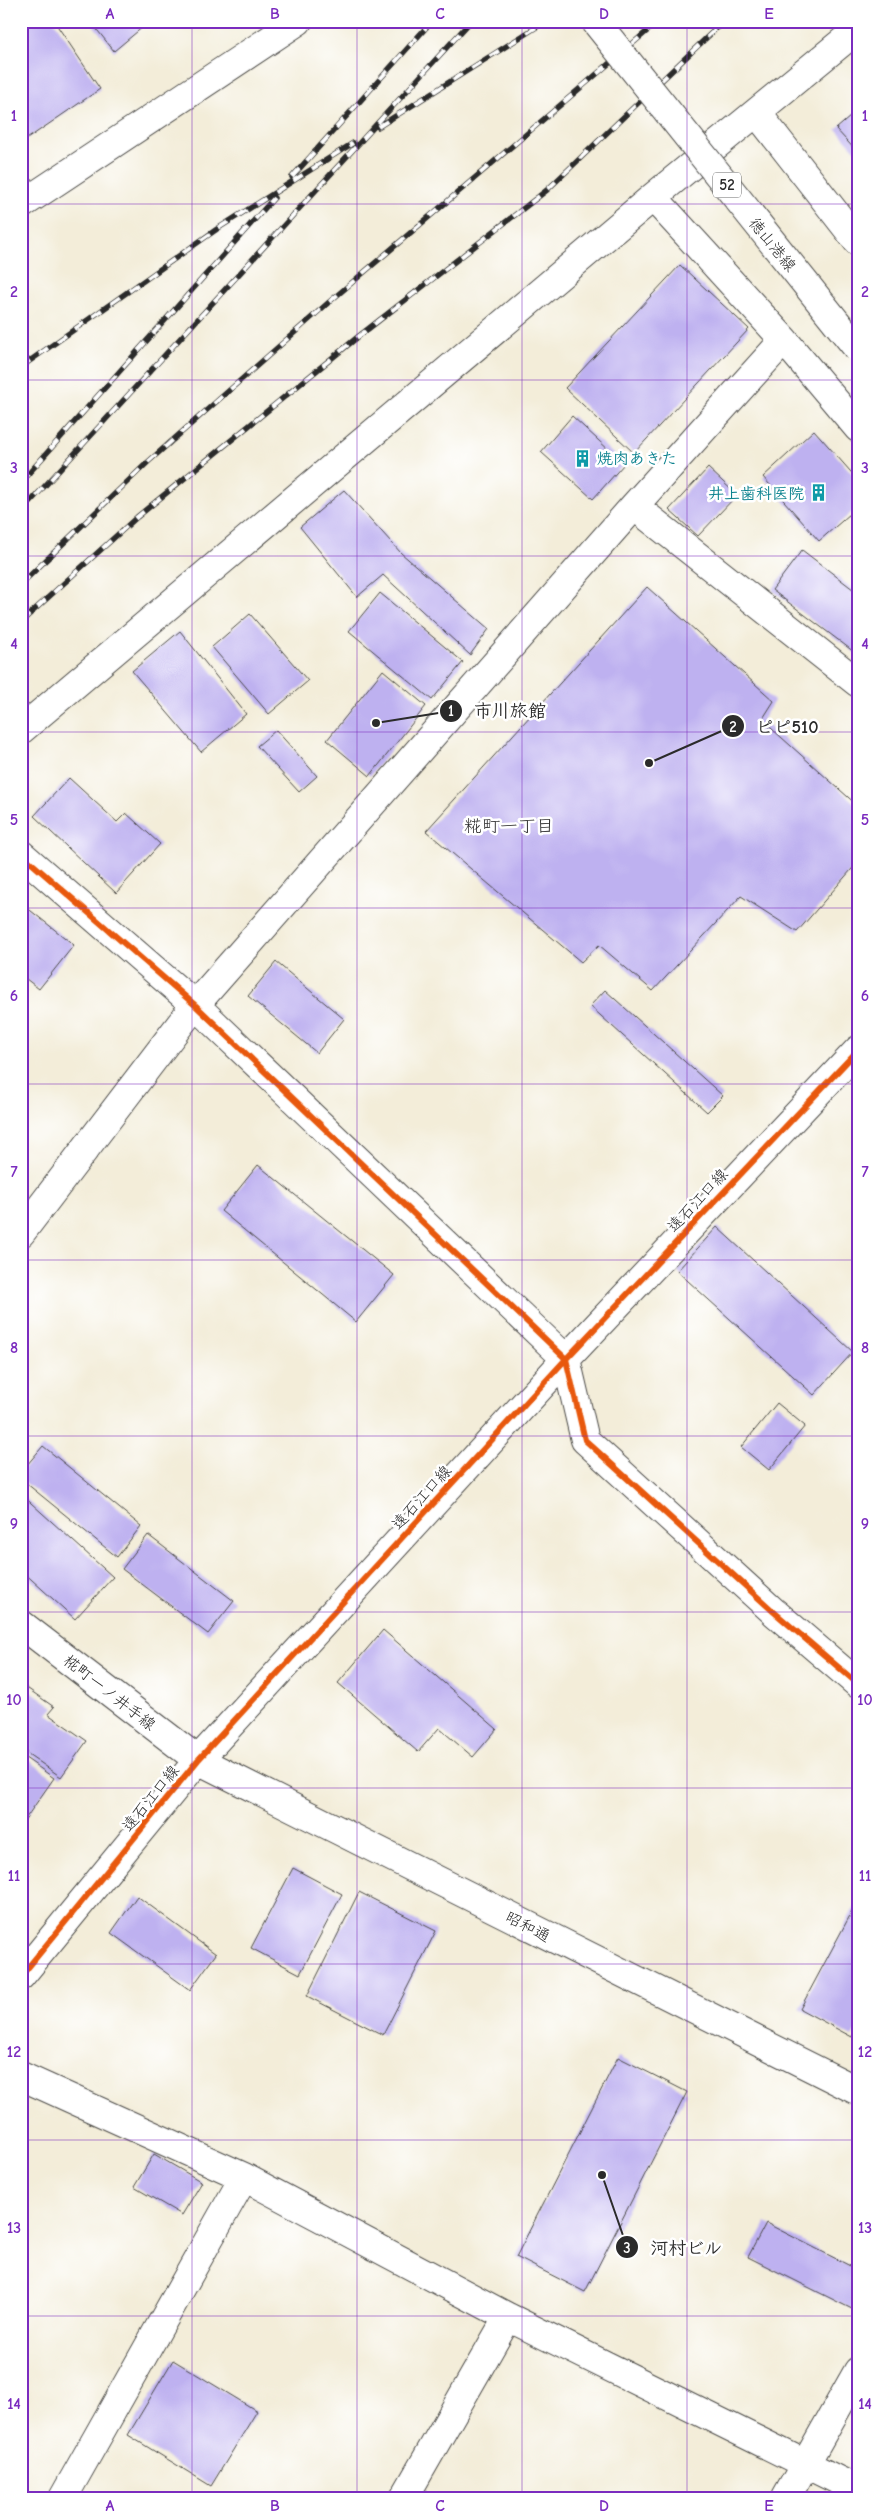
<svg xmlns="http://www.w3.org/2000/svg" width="879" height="2519" font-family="'Comic Neue','Klee One',sans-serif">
	<rect width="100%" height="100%" fill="#fff"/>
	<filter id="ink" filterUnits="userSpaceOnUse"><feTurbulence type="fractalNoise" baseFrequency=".02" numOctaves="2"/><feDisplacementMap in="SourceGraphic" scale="10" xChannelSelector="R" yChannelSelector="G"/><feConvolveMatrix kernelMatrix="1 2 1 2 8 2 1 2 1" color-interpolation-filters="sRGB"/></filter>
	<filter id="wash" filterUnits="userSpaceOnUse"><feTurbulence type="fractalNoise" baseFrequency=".0096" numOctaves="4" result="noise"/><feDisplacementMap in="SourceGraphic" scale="20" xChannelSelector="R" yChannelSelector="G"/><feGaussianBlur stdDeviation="1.12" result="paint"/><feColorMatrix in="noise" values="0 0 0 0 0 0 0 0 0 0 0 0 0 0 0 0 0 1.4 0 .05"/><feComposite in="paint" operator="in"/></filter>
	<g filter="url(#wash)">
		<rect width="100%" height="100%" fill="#f3edd9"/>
		<g id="blocks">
			<path fill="#beb1f0" d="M21 21H54L100 89 21 143Z
				M90 21H150L114 51Z
				M858 110V153L836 129Z
				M680 265 749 329 634 453 565 388Z
				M572 416 624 464 593 499 541 452Z
				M814 430 858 480V507L819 541 763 477Z
				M708 468 737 495 698 536 669 510Z
				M344 490 401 553 489 629 470 655 383 575 357 597 300 527Z
				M802 550 858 593V655L772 590Z
				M647 587 774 701 762 720 858 806V862L797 932 741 896 653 991 599 945 581 962 426 831Z
				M380 593 463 662 432 700 349 631Z
				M250 614 308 681 269 714 212 647Z
				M180 631 246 714 201 752 132 671Z
				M383 670 426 706 370 776 327 740Z
				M276 730 317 776 299 792 257 746Z
				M69 778 117 822 126 813 160 844 116 893 34 816Z
				M21 903 74 945 39 989 21 975Z
				M276 962 344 1019 317 1053 248 996Z
				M605 990 723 1096 707 1112 590 1006Z
				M258 1165 394 1275 356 1322 221 1211Z
				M717 1227 853 1352 814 1395 677 1271Z
				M777 1403 805 1426 769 1470 741 1447Z
				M43 1446 141 1526 117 1557 21 1479V1472Z
				M21 1494 113 1577 75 1619 21 1570Z
				M148 1535 234 1601 208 1634 122 1569Z
				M383 1630 497 1729 473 1757 439 1728 418 1752 338 1683Z
				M21 1684 54 1707 48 1714 87 1741 61 1777 21 1749Z
				M21 1755 54 1778 21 1825Z
				M293 1868 342 1894 300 1974 251 1948Z
				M359 1892 436 1931 383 2035 307 1996Z
				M137 1896 216 1954 190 1990 111 1933Z
				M855 1906 858 1908V2027L852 2037 800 2009Z
				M618 2057 687 2092 585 2292 516 2257Z
				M154 2154 202 2182 182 2215 134 2187Z
				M766 2223 858 2270V2312L748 2257Z
				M173 2360 257 2411 211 2486 128 2435Z"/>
		</g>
	</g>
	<g filter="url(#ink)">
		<use href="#blocks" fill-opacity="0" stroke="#494845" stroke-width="1"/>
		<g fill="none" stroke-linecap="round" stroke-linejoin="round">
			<defs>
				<path id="minor" d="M757 113 858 242
					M653 197 784 340 858 428
					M21 205 298 21
					M634 506 858 683
					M21 730 653 197 858 29
					M21 854 195 1005 566 1359 585 1440 774 1612 858 1684
					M21 1233 195 1005 634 506 784 340
					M21 1624 198 1760 858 2091
					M21 1976 198 1760 566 1359 858 1050
					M21 2076 244 2177 508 2317 858 2490
					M63 2498 244 2177
					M404 2498 508 2317
					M786 2498 858 2371"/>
			</defs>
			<use href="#minor" stroke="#494845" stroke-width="30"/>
			<use href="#minor" stroke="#fff" stroke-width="28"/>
			<defs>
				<path id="rail" d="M378 127 546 21
					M292 177 432 21
					M21 367 217 229 353 143
					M21 482 274 198
					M21 512 471 21
					M21 584 148 462 328 303 659 21
					M21 622 137 517 359 336 547 190 724 21"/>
			</defs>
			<use href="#rail" stroke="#2b2b2b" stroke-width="5.5"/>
			<use href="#rail" stroke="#fff" stroke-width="4" stroke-dasharray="11" stroke-linecap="butt"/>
			<defs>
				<path id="major-bridge" d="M595 21 858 349"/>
			</defs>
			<use href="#major-bridge" stroke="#494845" stroke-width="30" stroke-linecap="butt"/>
			<use href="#major-bridge" stroke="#fff" stroke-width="28"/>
			<defs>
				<path id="cycleway" d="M21 854 195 1005 566 1359 585 1440 774 1612 858 1684
					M21 1976 198 1760 566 1359 858 1050"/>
			</defs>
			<use href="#cycleway" stroke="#fff" stroke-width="9"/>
			<use href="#cycleway" stroke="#e8590c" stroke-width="6"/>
		</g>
	</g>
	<path fill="none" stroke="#7b2cbf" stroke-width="1" stroke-opacity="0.55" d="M192 21V2498M357 21V2498M522 21V2498M687 21V2498M21 204H858M21 380H858M21 556H858M21 732H858M21 908H858M21 1084H858M21 1260H858M21 1436H858M21 1612H858M21 1788H858M21 1964H858M21 2140H858M21 2316H858"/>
	<defs>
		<symbol id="building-bare" viewBox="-9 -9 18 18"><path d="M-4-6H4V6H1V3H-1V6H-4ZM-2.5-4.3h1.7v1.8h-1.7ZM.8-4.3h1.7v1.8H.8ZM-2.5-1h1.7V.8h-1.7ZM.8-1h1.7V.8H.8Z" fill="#0f9aa8" stroke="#fff" stroke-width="2.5" paint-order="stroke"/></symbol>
	</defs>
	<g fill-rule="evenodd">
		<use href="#building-bare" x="570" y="446" width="25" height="25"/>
		<use href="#building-bare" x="806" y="480" width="25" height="25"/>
	</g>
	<g text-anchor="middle" stroke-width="5" stroke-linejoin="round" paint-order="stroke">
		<rect fill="#fff" stroke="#6b6b6b" stroke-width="1" x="713" y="172.5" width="28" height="25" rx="4"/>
		<g font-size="15" font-weight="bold" fill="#2b2b2b">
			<text x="727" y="190">52</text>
		</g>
		<g font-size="16" fill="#2b2b2b" stroke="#fff">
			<text transform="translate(773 244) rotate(51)" y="6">徳山港線</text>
			<text transform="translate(697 1200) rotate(-47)" y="6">遠石江口線</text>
			<text transform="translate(421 1497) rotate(-48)" y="6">遠石江口線</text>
			<text transform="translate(110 1692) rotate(38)" y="6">椛町一ノ井手線</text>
			<text transform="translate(150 1798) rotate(-51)" y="6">遠石江口線</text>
			<text transform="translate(528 1926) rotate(27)" y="6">昭和通</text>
		</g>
		<g font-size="16" font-weight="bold" fill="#0d838f" stroke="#fff" text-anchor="start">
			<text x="597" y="464">焼肉あきた</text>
			<text x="804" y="499" text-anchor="end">井上歯科医院</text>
		</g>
		<g font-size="18" fill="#2b2b2b" stroke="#fff">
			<text x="509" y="832">糀町一丁目</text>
		</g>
	</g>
	<path fill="none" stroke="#2b2b2b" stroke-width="2" d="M376 723L451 711M649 763L733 726M602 2175L627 2247"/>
	<g fill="#2b2b2b" stroke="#fff" stroke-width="2">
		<circle cx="376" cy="723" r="5"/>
		<circle cx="649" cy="763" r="5"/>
		<circle cx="602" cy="2175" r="5"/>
		<circle cx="451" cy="711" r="12"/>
		<circle cx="733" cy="726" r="12"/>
		<circle cx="627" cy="2247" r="12"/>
	</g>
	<g font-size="15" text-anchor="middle" font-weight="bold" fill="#fff">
		<text x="451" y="716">1</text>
		<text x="733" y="732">2</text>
		<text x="627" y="2253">3</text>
	</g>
	<g font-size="18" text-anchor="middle" font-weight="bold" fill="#2b2b2b" stroke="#fff" stroke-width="5" stroke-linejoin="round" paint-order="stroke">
		<text x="510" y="717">市川旅館</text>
		<text x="787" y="733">ピピ510</text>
		<text x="686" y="2254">河村ビル</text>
	</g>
	<rect width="879" height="2519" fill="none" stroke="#fff" stroke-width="55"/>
	<rect x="28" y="28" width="824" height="2464" fill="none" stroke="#7b2cbf" stroke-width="2"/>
	<g font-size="16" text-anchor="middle" font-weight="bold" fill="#7b2cbf">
		<text x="110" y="19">A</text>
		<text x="275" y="19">B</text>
		<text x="440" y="19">C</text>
		<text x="604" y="19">D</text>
		<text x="769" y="19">E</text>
		<text x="14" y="121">1</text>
		<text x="865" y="121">1</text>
		<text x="14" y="297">2</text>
		<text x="865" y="297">2</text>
		<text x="14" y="473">3</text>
		<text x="865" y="473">3</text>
		<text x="14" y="649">4</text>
		<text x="865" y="649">4</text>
		<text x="14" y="825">5</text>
		<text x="865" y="825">5</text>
		<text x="14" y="1001">6</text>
		<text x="865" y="1001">6</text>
		<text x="14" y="1177">7</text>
		<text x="865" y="1177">7</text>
		<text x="14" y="1353">8</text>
		<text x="865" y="1353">8</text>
		<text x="14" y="1529">9</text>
		<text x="865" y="1529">9</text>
		<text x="14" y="1705">10</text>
		<text x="865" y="1705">10</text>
		<text x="14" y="1881">11</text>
		<text x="865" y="1881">11</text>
		<text x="14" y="2057">12</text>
		<text x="865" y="2057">12</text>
		<text x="14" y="2233">13</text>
		<text x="865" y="2233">13</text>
		<text x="14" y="2409">14</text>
		<text x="865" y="2409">14</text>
		<text x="110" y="2511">A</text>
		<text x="275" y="2511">B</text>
		<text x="440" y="2511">C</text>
		<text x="604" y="2511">D</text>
		<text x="769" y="2511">E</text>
	</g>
</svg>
